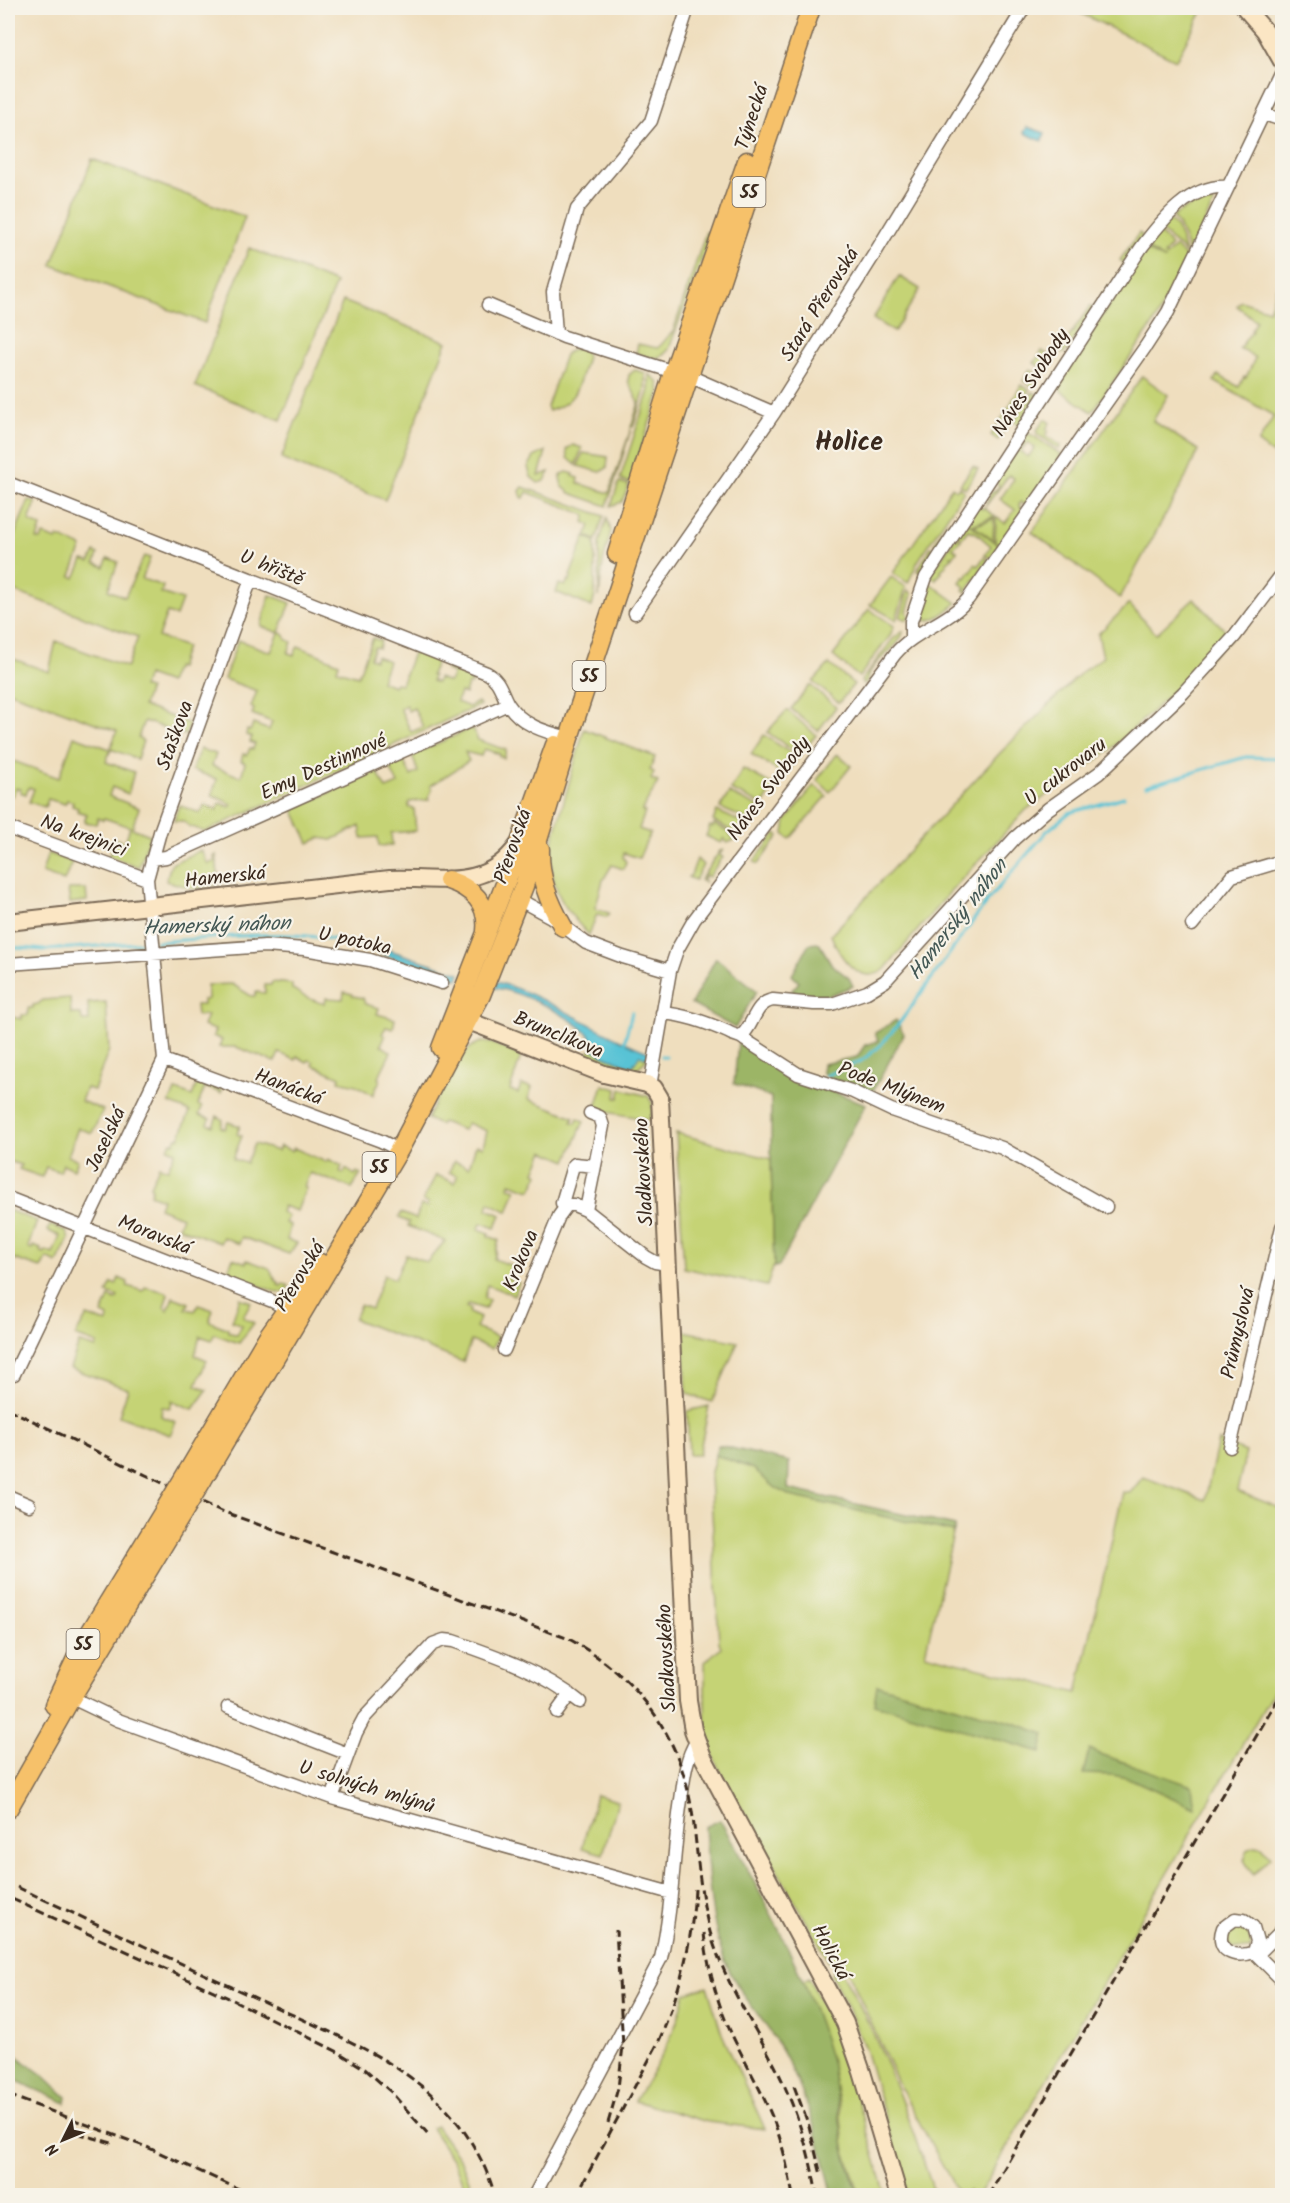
<svg xmlns="http://www.w3.org/2000/svg" width="1290" height="2203" font-family="Kalam,sans-serif">
	<rect width="100%" height="100%" fill="#f7f3e8"/>
	<filter id="ink" filterUnits="userSpaceOnUse"><feTurbulence type="fractalNoise" baseFrequency=".0167" numOctaves="2"/><feDisplacementMap in="SourceGraphic" scale="12" xChannelSelector="R" yChannelSelector="G"/><feConvolveMatrix kernelMatrix="1 2 1 2 8 2 1 2 1" color-interpolation-filters="sRGB"/></filter>
	<filter id="wash" filterUnits="userSpaceOnUse"><feTurbulence type="fractalNoise" baseFrequency=".008" numOctaves="4" result="noise"/><feDisplacementMap in="SourceGraphic" scale="24" xChannelSelector="R" yChannelSelector="G"/><feGaussianBlur stdDeviation="1.35" result="paint"/><feColorMatrix in="noise" values="0 0 0 0 0 0 0 0 0 0 0 0 0 0 0 0 0 1.4 0 .05"/><feComposite in="paint" operator="in"/></filter>
	<g filter="url(#wash)">
		<rect width="100%" height="100%" fill="#efdebe"/>
		<path fill="#c5d375" stroke="#807e4a" stroke-width="1.5" fill-rule="evenodd" d="M1070 8H1204L1176 60Z
			M92 159 245 217 205 323 52 265Z
			M1204 197H1209L1213 204 1190 255 1179 226 1172 217Z
			M1169 220 1177 228 1185 252 1160 230Z
			M706 232 711 234 669 349C660 362 649 358 636 353L638 344 657 348C664 344 666 337 673 332Z
			M1158 232 1171 245 1164 255 1166 256 1175 247 1189 259 1183 265 1154 323 1092 412 1061 391 1059 382 1145 250 1166 260 1145 248Z
			M1139 233 1143 236 1124 263 1120 260Z
			M249 248 336 283 281 420 195 386Z
			M1282 271V461L1258 443 1274 416 1214 381 1218 375 1239 387 1244 377 1246 378 1255 358 1244 350 1239 349 1252 331 1251 330 1256 321 1237 306 1241 301 1269 310Z
			M899 276 920 289 894 332 873 319Z
			M343 301 447 342 385 500 281 459Z
			M1090 306 1094 309 1067 350 1064 353 1059 352Z
			M578 348 585 351 587 357C578 384 579 402 549 411L547 407 565 355 570 350Z
			M1042 351 1052 357 1044 369 1034 363Z
			M1030 369 1040 375 1033 387 1023 381Z
			M635 370 645 373V390L633 427H631L639 403 628 381 629 375Z
			M649 374 658 382 660 391 630 483 620 479 649 390Z
			M1142 376 1168 395 1153 421 1198 450 1186 477 1120 598 1032 532Z
			M1021 385 1030 390 998 440 991 435 1005 414Z
			M1033 392 1038 395 1024 416V421L1020 427 1014 421Z
			M1045 419 1050 423 1046 429 1049 431 1046 435 1061 446 1059 449 1037 434V430Z
			M631 429 607 506 570 493 562 486 560 478 562 474 567 472 574 474 573 476 579 478 578 483 609 493Z
			M1024 433 1032 435 1062 455 1027 506 1021 502 1019 505 1023 511 999 544 995 541 996 517 1005 523 1015 510 1000 499 1014 479 1009 475 984 508 995 516 972 525 966 521 978 503 981 509 985 507 990 494 999 487 995 478 1017 444 1023 448 1021 452 1028 457 1035 448 1028 442 1024 447 1018 442Z
			M573 445 582 448 576 465 568 458 567 449Z
			M546 451 539 476 549 472 545 481 538 483 531 477 528 467 534 457Z
			M583 453 608 457 607 468 600 472 578 466Z
			M973 466 978 469 966 488 960 485Z
			M619 482 629 485 622 502 611 506Z
			M523 487 604 516 596 540 586 536 590 525 584 522 586 515 527 492 524 498H522L520 491Z
			M952 487 956 490 959 487 964 491 918 561 908 583 893 573Z
			M29 500 36 503 29 521 41 527 37 539 41 540 43 535 57 540 58 537 82 547 71 576 75 578 83 560 90 562 95 552 98 554 95 563 104 567 108 558 118 562 108 590 125 597 144 556 150 558 142 579 163 586 161 593 182 600 176 616 167 613 158 637 186 647 179 668 176 667 169 683 147 675 143 687 149 689 143 706 190 724 185 735 144 721 138 738 143 741 137 759 111 749 106 762 134 772 128 794 112 787 109 796 139 808 132 828 150 835 139 867 109 856 116 839 125 842 130 827 104 818 103 820 98 818 96 824 84 822 87 814 77 811 78 808 72 806 73 802 67 800 65 804 48 799 45 807 29 802 34 789 29 787 26 794 20 792 21 789 16 788 13 796 8 794V759L59 778 74 736 110 749 117 731 8 691V657L49 672 56 641 127 667 138 637 8 589V534L14 536Z
			M607 518 611 531 603 562 599 597V543Z
			M994 518 993 540 974 526Z
			M948 522 953 525 938 547 934 544Z
			M966 522 999 545 990 558 985 555 991 546 976 533 968 530 962 538 957 534Z
			M956 536 961 540 953 548 957 551 953 557 951 556 952 558 946 563 947 565 941 570 942 572 938 577H936V580L930 576Z
			M585 537 595 541V595L592 607 556 592 559 584 565 586 568 580 570 581 571 577 570 576Z
			M931 547 935 550 925 567V575L917 571Z
			M984 557 988 560 966 592 963 590 965 588 960 582 964 577 966 578 970 571 971 572 975 564 978 566Z
			M891 577 906 587 896 620 870 605Z
			M927 581 957 603C947 610 932 626 919 618L917 611Z
			M908 590 912 594 907 612 909 616 907 620 900 617Z
			M270 595 291 603 279 632 285 635 286 639 292 642 288 653 294 655 298 646 339 663 337 670 358 676 373 638 381 641 379 648 374 647 370 658 375 660 376 656 388 661 381 681 394 686 396 683 401 684 414 651 437 660 431 675 433 676 432 681 437 683 438 678 449 682 453 673 446 670 447 667 473 678 471 684H468L465 694 460 692 457 702 469 707 478 702 480 705 205 832 189 826 183 821H174L179 805 200 813 205 805 217 810 220 803 230 807 232 804 212 795 217 779 192 770 200 749 216 754 212 766 241 777 245 763 241 761 243 754 247 755 250 748 253 749 255 744 250 742 252 737 246 735 247 730 250 731 253 724 269 730 272 722 252 714 254 709 251 707 257 691 224 679 238 640 271 652 279 633 261 626ZM406 705 408 711 414 708 423 727 411 732 400 708Z
			M1194 599 1232 637 1109 751 1026 810 950 892 884 970C859 987 839 956 831 935L1000 753 1083 671 1103 657 1098 634 1129 604 1156 634Z
			M869 609 894 626 890 636 859 677 833 656Z
			M903 631C902 648 867 662 867 682L864 684 861 681 893 639Z
			M829 664 854 684 839 703 813 682Z
			M810 685 836 707 818 731 791 709Z
			M787 710 816 735 800 755 767 732Z
			M472 728 478 740 506 750 504 758 499 756 500 754 484 749 481 756 465 752 469 761 430 786 432 789 428 799 429 800 409 802V807L414 809 416 831 391 833 392 845 379 846 378 837 362 838 360 826 332 840 320 838 309 843 293 809 377 771 386 789 398 784 389 766 403 760 411 776 418 772 413 758 414 754Z
			M584 729 655 757 650 770 654 772 651 779 658 782 642 811 645 812 639 829 650 833 639 858 624 853 623 857 626 862 623 869 612 865 603 880 595 909 609 913 607 917 597 914 589 935C561 906 548 885 552 844Z
			M764 735 798 758 785 775 751 754Z
			M837 754 851 766 830 792 817 780Z
			M743 769 773 785 777 781 779 783 762 805 731 790Z
			M807 780 809 783 777 827 774 825 776 819 781 817 804 786V781Z
			M814 785 827 796 790 839 784 834 786 821Z
			M729 793 760 808 750 821 720 808Z
			M717 811 747 825 740 835 713 821Z
			M714 824 729 832 731 837 735 840 727 843 724 838 721 843 706 836 710 826 713 827Z
			M776 833 779 836 758 864 754 861Z
			M201 850 208 864 215 861 214 857 216 855 219 884 195 889 166 881 171 864Z
			M724 850 719 854 723 858 720 860 709 877 706 875 702 880 705 883 700 880 720 851Z
			M48 853 72 862 64 881 42 873Z
			M697 859 703 865 695 880 688 877 691 875Z
			M68 889H86L87 901 70 903Z
			M272 982 292 984V989C298 991 300 995 306 997 314 1000 316 1002 325 1004L326 998 343 999 344 992 352 994 353 996 363 998 365 1004 379 1008 377 1014 395 1019 393 1029 386 1027 382 1034 385 1036 381 1045 391 1052 378 1078 380 1080 373 1095 356 1085 339 1081 340 1077 313 1065 314 1062 309 1060 307 1062 297 1056 296 1060 279 1053 275 1062 236 1047H219L222 1040 213 1036 215 1030 203 1026 207 1015 197 1016 196 1005H203V1000L208 999 207 985 232 984 251 996H255L256 992 265 993V985H271Z
			M70 998 71 1014H81L82 1021H89L88 1003 106 1002 109 1050 94 1090 86 1088 81 1101 103 1110 92 1133 78 1128 68 1156 78 1160 74 1169 63 1164 60 1172 46 1167 42 1177 19 1169 21 1165 8 1161V1004L12 1006 11 1017 22 1019V1015H28V1008H33V1005L38 1004 43 1000Z
			M482 1042 492 1043 521 1056 510 1090 518 1093 521 1085 532 1087 528 1099 574 1117 572 1122 576 1123 578 1118 584 1121 567 1161 544 1151 535 1172 539 1174 531 1190 510 1183 509 1187 516 1189 508 1212 489 1202 487 1209 501 1215 495 1228 481 1223 479 1229 489 1233 488 1236 499 1240 494 1259 513 1266 508 1279 519 1283 514 1295 487 1285 484 1298 489 1300 485 1309 468 1304 466 1307 470 1309 469 1313 480 1318 476 1328 497 1337 492 1349 471 1341 463 1362 354 1319 360 1305 371 1309 384 1275 395 1279 406 1254 427 1262 445 1241 408 1226 409 1222 399 1218 401 1213 416 1219 421 1205 427 1207 428 1203 423 1201 436 1175 455 1183 457 1176 449 1172 454 1161 469 1167 476 1145 483 1147 487 1131 467 1123 463 1130 442 1122 440 1125 427 1119C438 1097 457 1047 482 1042Z
			M593 1049 602 1055 632 1066 639 1056 648 1059 635 1070 630 1072 594 1062 596 1056 594 1055 589 1061 581 1057Z
			M198 1081 222 1090 221 1093 205 1087 198 1105 202 1107 199 1115 210 1119 208 1124 213 1126 217 1116 223 1120 221 1127 225 1129 228 1122 240 1126 237 1134 242 1136 233 1159 246 1163 254 1144 278 1151 280 1146 292 1151 294 1148 326 1162 328 1159 342 1166 340 1172 344 1173 346 1169 355 1175 357 1172 361 1174 352 1188 310 1173 304 1186 306 1188 297 1211 283 1206 281 1212 288 1216 285 1223 290 1225 287 1240 297 1243 289 1254 242 1237 239 1244 223 1237 220 1243 178 1227 182 1217 159 1208 162 1199 150 1194 152 1188 150 1186 159 1166 168 1169 175 1151 168 1148 171 1142 174 1143 177 1138H179L190 1112 169 1103 176 1090 192 1096Z
			M603 1085 617 1089 616 1098H619L621 1089 648 1096 652 1103V1120L595 1110Z
			M676 1133 771 1159 774 1265 767 1286 684 1268Z
			M8 1210 37 1221 28 1247 32 1249 33 1246 41 1249 40 1251 44 1253 46 1251 53 1254 60 1236 48 1231 50 1225 66 1231 69 1239 57 1263 47 1258 41 1268 8 1257Z
			M233 1258 246 1263 247 1260 269 1268 276 1281 279 1282 278 1285 281 1286 283 1283 289 1286 285 1291 278 1293 227 1273Z
			M119 1278 128 1282 127 1286 143 1291 145 1287 166 1292 168 1294 164 1307 168 1310 173 1297 189 1303 186 1309 195 1311 198 1305 213 1310 209 1321 228 1329V1332L237 1335 242 1325 232 1321 240 1298 251 1302 243 1317 254 1323 239 1343 214 1334 212 1340 200 1336 195 1355 207 1360 196 1385 207 1390 193 1409 172 1401 170 1408 162 1407 161 1416 176 1422 170 1435 119 1416 128 1389 70 1368 79 1343 96 1348 97 1344 75 1336 87 1316 107 1323 108 1317 102 1314 109 1297 116 1300 118 1297 107 1293 112 1283 116 1285Z
			M683 1331 738 1342 712 1402 687 1394Z
			M709 1406 699 1455H689L687 1411Z
			M1218 1441 1246 1452 1237 1491 1282 1509V1677L979 2195H970L968 2191 963 2195H959L900 2087 846 1967 838 1961H829L718 1767 705 1737V1662L721 1647 719 1642 710 1476 718 1445 789 1462 788 1489 955 1526 925 1654 1077 1693 1123 1492 1130 1493 1143 1477 1205 1500Z
			M596 1795 618 1801 603 1854 582 1848Z
			M1254 1846 1262 1847 1271 1857 1253 1875 1244 1860 1248 1849Z
			M1235 1925C1249 1926 1249 1935 1251 1947L1249 1950 1233 1948 1227 1943 1226 1932Z
			M834 1969 841 1971C882 2041 909 2119 935 2195H908L866 2052 848 2007 831 1975Z
			M809 1978 841 2043 886 2195H860L844 2148 840 2107 831 2065 815 2014 802 1982Z
			M707 1986 722 2034 765 2129 708 2122 635 2101C656 2067 677 2033 685 1993Z
			M436 2126 461 2161 475 2195H468L454 2162 431 2128Z"/>
		<path fill="#9cb566" stroke="#6c7042" stroke-width="1.5" d="M819 943 832 965 849 978 853 986 819 999H797L792 990 799 982 792 975 809 944Z
			M716 958 757 991 735 1028 691 1004Z
			M896 1020 904 1034 873 1091 830 1079 822 1072 823 1064 857 1057 865 1045 878 1041 875 1033Z
			M738 1043 792 1077 866 1104 779 1266 774 1267 771 1159V1097L734 1084Z
			M718 1445 789 1462 788 1489 955 1526 954 1532 790 1496 771 1485 754 1469 715 1455Z
			M877 1685 1014 1723 1045 1734 1041 1752 874 1704Z
			M1089 1750 1192 1786 1195 1808 1131 1779 1113 1775 1083 1774Z
			M720 1820C764 1899 809 1978 832 2066 838 2093 839 2120 844 2147 847 2164 854 2180 859 2195H833C821 2148 809 2101 786 2058 769 2023 734 1991 722 1953 709 1912 708 1870 705 1827Z
			M8 2036 18 2057 44 2076 67 2097 66 2103 8 2077Z"/>
		<path fill="#59c3d5" stroke="#4a767a" stroke-width="1.5" d="M1027 127 1045 133 1042 141 1024 133Z
			M364 942 460 973 458 979 363 948Z
			M497 982C551 998 596 1032 648 1052V1057L639 1056 632 1067 602 1055 593 1049 595 1045C589 1023 519 990 495 988Z"/>
		<g fill="none" stroke-linecap="round" stroke-linejoin="round">
			<path stroke="#59c3d5" stroke-width="3" d="M1146 786 1246 757 1282 758
				M156 942C226 937 299 926 367 947
				M8 947 45 950 149 942
				M624 1044 632 1012
				M662 1056 666 1057
				M825 1076 861 1061 880 1046 901 1021 988 900 1047 831 1069 813 1124 797"/>
		</g>
	</g>
	<g filter="url(#ink)">
		<g fill="none" stroke-linecap="round" stroke-linejoin="round">
			<defs>
				<path id="street" d="M1271 40 1282 35
					M1264 114 1282 120
					M488 305 564 337 696 379 774 413
					M556 334 553 292 577 209 651 121 688 8
					M8 483 487 673C500 680 501 692 508 704 522 726 546 732 569 738
					M635 613 774 413 875 253 1024 8
					M911 638V621L926 577 1141 248C1162 220 1190 184 1228 187
					M8 828 147 879
					M152 859 166 857 508 704
					M518 899 551 917 586 943 623 957 670 971
					M1192 925 1232 876 1282 861
					M8 964 265 946 304 949 370 960 442 983
					M662 1013C686 1015 706 1022 728 1032 734 1036 740 1035 745 1040L798 1074 851 1091 891 1110 1002 1148 1106 1207
					M741 1036C754 1026 754 1003 773 1000L814 1004H832L867 992 885 981 1015 838 1048 809 1099 773 1183 693 1235 636 1282 574
					M164 1060 381 1141 399 1150
					M650 1086 670 971 677 950 694 920 895 654C915 630 948 623 968 599L1146 346 1168 312 1282 75
					M8 1198 272 1301 287 1309
					M564 1208 562 1203 573 1166 575 1164 595 1166
					M586 1210 603 1126 600 1117 590 1113
					M504 1350 559 1216 567 1205H574L586 1210 646 1257 655 1262 668 1264
					M14 1374 164 1060 147 879 160 832 251 579
					M1230 1447 1282 1227
					M8 1496 29 1505
					M66 1695 118 1720 332 1798 671 1893
					M228 1707 348 1754
					M557 1712 570 1694
					M332 1798 356 1733 364 1718 433 1644 444 1640 453 1641C497 1656 545 1673 580 1702
					M1235 1919 1244 1920 1253 1927 1257 1941 1254 1952C1236 1959 1214 1952 1223 1928Z
					M1254 1952 1282 1980
					M1257 1955 1282 1930
					M534 2196 661 1958C673 1906 673 1852 681 1800 684 1779 685 1760 696 1742"/>
				<path id="secondary" d="M1245 8 1265 31 1282 61
					M8 922 390 879C439 877 485 892 518 845
					M456 1016 604 1074 647 1084 654 1088 660 1098 688 1701 693 1730 703 1757 845 2023 862 2072 899 2196"/>
				<path id="primary" d="M617 554 673 373 747 161
					M540 849C539 878 549 902 563 927
					M448 880C472 888 489 903 486 931
					M441 1048 507 879 555 745
					M188 1471 268 1336 320 1263
					M203 1479 399 1150 481 995 524 886 569 738 811 8
					M54 1705 83 1644 167 1506
					M8 1809 71 1698 182 1514"/>
			</defs>
			<use href="#street" stroke="#7a6956" stroke-width="15"/>
			<use href="#secondary" stroke="#7a6956" stroke-width="20"/>
			<use href="#primary" stroke="#7a6956" stroke-width="21"/>
			<use href="#street" stroke="#fff" stroke-width="12"/>
			<use href="#secondary" stroke="#fbe6c4" stroke-width="16"/>
			<use href="#primary" stroke="#f6c16b" stroke-width="18"/>
			<path stroke="#3b2a1e" stroke-width="3" stroke-dasharray="9 4.5" stroke-linecap="butt" d="M8 1409 219 1510 569 1639C640 1679 682 1736 693 1818 699 1864 700 1909 717 1953 731 1991 754 2026 773 2062 795 2104 809 2149 817 2196
				M17 1887C99 1925 180 1963 262 2001 320 2028 385 2052 433 2096 462 2123 484 2157 495 2196
				M12 1899 231 1999 338 2052 365 2069 391 2092 428 2134
				M704 1933C707 1962 714 1991 725 2019 739 2053 759 2084 773 2119 783 2144 788 2170 793 2196
				M794 2086 809 2126 821 2175
				M8 2095 149 2148 254 2196
				M608 2123 618 2088 623 2046 616 1930
				M77 2133 115 2144
				M576 2196 658 2043C680 1993 692 1943 695 1889
				M988 2196 1282 1692"/>
			<defs>
				<path id="primary-bridge" d="M167 1506 188 1471
					M182 1514 203 1479"/>
			</defs>
			<use href="#primary-bridge" stroke="#7a6956" stroke-width="21" stroke-linecap="butt"/>
			<use href="#primary-bridge" stroke="#f6c16b" stroke-width="18"/>
		</g>
	</g>
	<g text-anchor="middle" stroke-width="4.5" stroke-linejoin="round" paint-order="stroke">
		<g fill="#f7f3e8" stroke="#73665b" stroke-width="1.5">
			<rect x="732.5" y="177" width="33" height="30" rx="4.5"/>
			<rect x="572.5" y="661" width="33" height="30" rx="4.5"/>
			<rect x="362.5" y="1152" width="33" height="30" rx="4.5"/>
			<rect x="66.5" y="1629" width="33" height="30" rx="4.5"/>
		</g>
		<g font-size="18" font-weight="bold" fill="#3b2a1e">
			<text x="749" y="198">55</text>
			<text x="589" y="682">55</text>
			<text x="379" y="1173">55</text>
			<text x="83" y="1650">55</text>
		</g>
		<g font-size="20" fill="#3b2a1e" stroke="#f7f3e8">
			<text transform="translate(751 117) rotate(-72)" y="7">Týnecká</text>
			<text transform="translate(819 304) rotate(-58)" y="7">Stará Přerovská</text>
			<text transform="translate(1030 382) rotate(-57)" y="7">Náves Svobody</text>
			<text transform="translate(272 567) rotate(22)" y="7">U hřiště</text>
			<text transform="translate(174 735) rotate(-70)" y="7">Staškova</text>
			<text transform="translate(323 766) rotate(-24)" y="7">Emy Destinnové</text>
			<text transform="translate(1065 771) rotate(-38)" y="7">U cukrovaru</text>
			<text transform="translate(768 788) rotate(-53)" y="7">Náves Svobody</text>
			<text transform="translate(84 835) rotate(20)" y="7">Na krejnici</text>
			<text transform="translate(512 846) rotate(-71)" y="7">Přerovská</text>
			<text transform="translate(225 876) rotate(-6)" y="7">Hamerská</text>
			<text transform="translate(355 940) rotate(12)" y="7">U potoka</text>
			<text transform="translate(559 1034) rotate(22)" y="7">Brunclíkova</text>
			<text transform="translate(289 1086) rotate(21)" y="7">Hanácká</text>
			<text transform="translate(892 1087) rotate(21)" y="7">Pode Mlýnem</text>
			<text transform="translate(105 1139) rotate(-65)" y="7">Jaselská</text>
			<text transform="translate(643 1172) rotate(-93)" y="7">Sladkovského</text>
			<text transform="translate(155 1234) rotate(22)" y="7">Moravská</text>
			<text transform="translate(520 1260) rotate(-68)" y="7">Krokova</text>
			<text transform="translate(299 1276) rotate(-59)" y="7">Přerovská</text>
			<text transform="translate(1237 1333) rotate(-77)" y="7">Průmyslová</text>
			<text transform="translate(666 1658) rotate(-93)" y="7">Sladkovského</text>
			<text transform="translate(367 1786) rotate(17)" y="7">U solných mlýnů</text>
			<text transform="translate(832 1952) rotate(62)" y="7">Holická</text>
		</g>
		<g font-size="21" font-style="italic" fill="#445855" stroke="#f7f3e8">
			<text transform="translate(957 919) rotate(-52)" y="7">Hamerský náhon</text>
			<text transform="translate(217 925) rotate(-2)" y="7">Hamerský náhon</text>
		</g>
		<g font-size="26" font-weight="bold" fill="#3b2a1e" stroke="#f7f3e8">
			<text x="849" y="450">Holice</text>
		</g>
	</g>
	<rect width="1290" height="2203" fill="none" stroke="#f7f3e8" stroke-width="30"/>
	<g transform="translate(63 2140) rotate(227)" stroke="#f7f3e8" stroke-width="4.5" paint-order="stroke">
	<path d="M0-4.5L10 22L0 15L-10 22Z" fill="#3b2a1e"/>
	<text y="-9" font-size="16" font-weight="bold" text-anchor="middle" fill="#3b2a1e">N</text>
	</g>
</svg>
